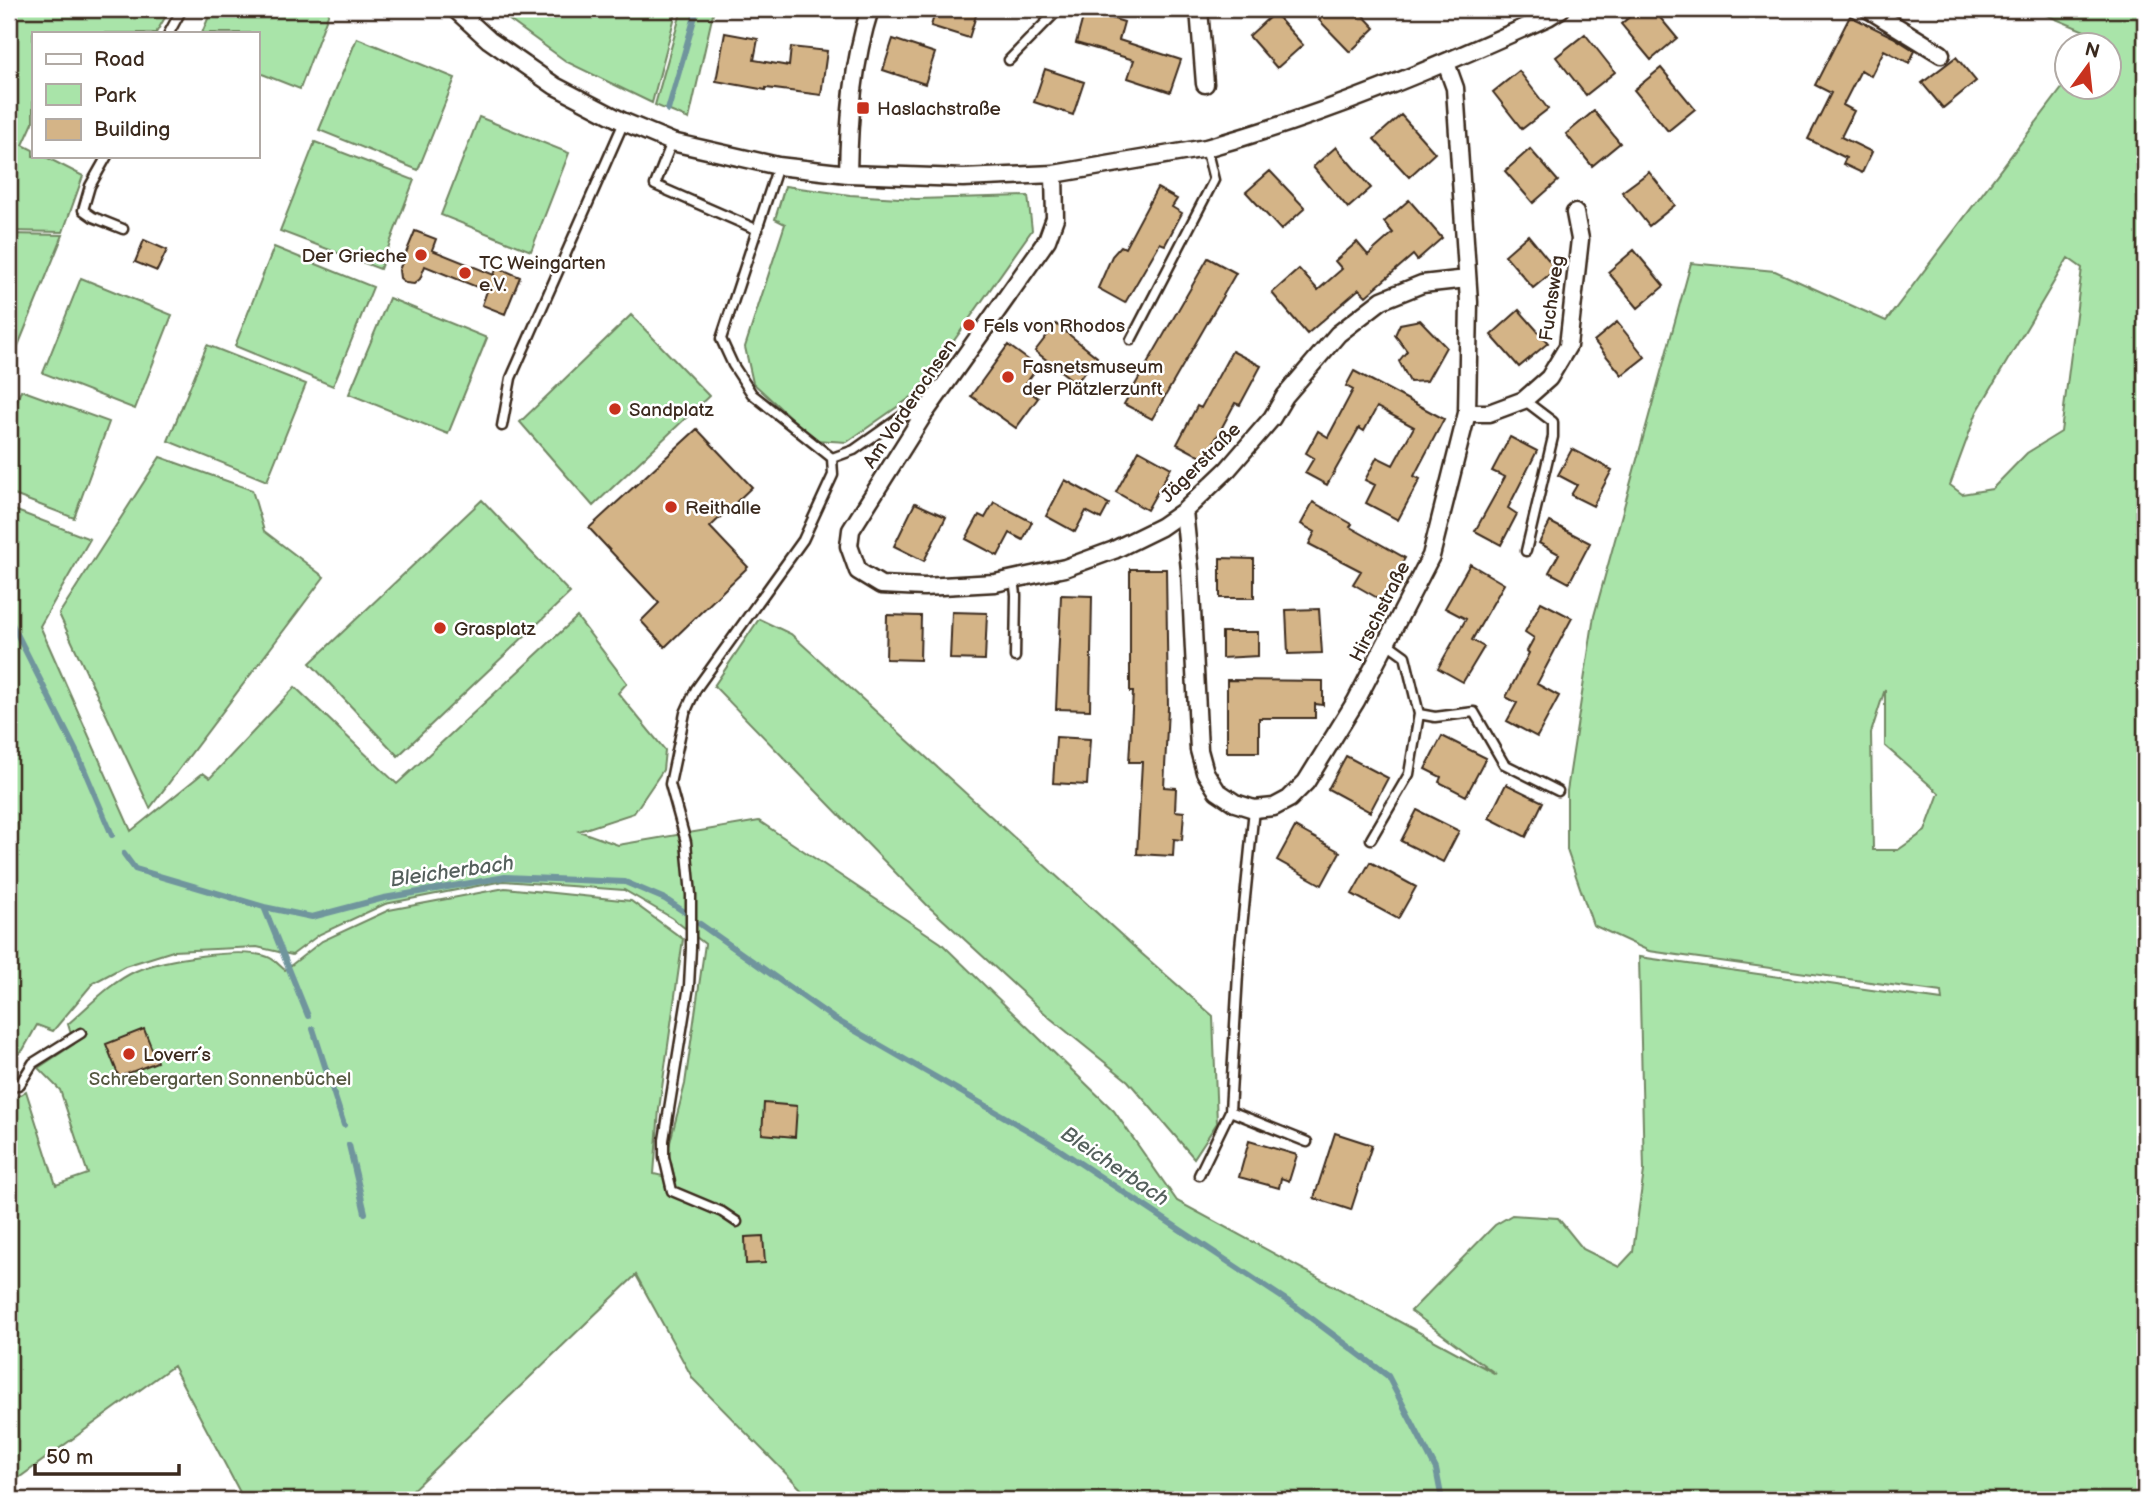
<svg xmlns="http://www.w3.org/2000/svg" width="2154" height="1509" font-family="'Balsamiq Sans',sans-serif">
	<rect width="100%" height="100%" fill="#fff"/>
	<filter id="ink" filterUnits="userSpaceOnUse"><feTurbulence type="fractalNoise" baseFrequency=".0143" numOctaves="2"/><feDisplacementMap in="SourceGraphic" scale="14" xChannelSelector="R" yChannelSelector="G"/><feConvolveMatrix kernelMatrix="1 2 1 2 8 2 1 2 1" color-interpolation-filters="sRGB"/></filter>
	<g filter="url(#ink)">
		<path fill="#a9e4a9" stroke="#728764" stroke-width="2" fill-rule="evenodd" d="M9 9H170L156 33H33V123L23 145 33 150V156H44L83 176 63 232 9 231Z
			M212 9H330L300 89 257 72V33H202Z
			M494 9H677L652 103 567 62Z
			M682 9H714L689 119 655 105Z
			M2032 9H2145V1500H812L693 1379 636 1275 402 1500H244L173 1366 9 1485V1102L26 1091 56 1185 88 1174 60 1090 38 1068 74 1044 68 1024C89 1006 111 982 136 971 163 959 241 947 268 957 274 959 280 966 285 970L322 941 389 910 505 888 631 901 683 939 659 1109 654 1174 675 1179 668 1150 685 1084 705 944 672 918 624 890 503 881 385 904 320 934 292 955 257 947 173 951 125 966 93 983 53 1031 37 1025 23 1050 9 1060V508L90 539 40 626 131 831 203 773 210 778 295 687 397 784 577 617 627 683 618 693 665 750 663 770 634 813 579 831 618 845 759 821 941 943 1114 1111 1177 1201 1496 1374 1411 1311 1495 1225 1512 1215 1558 1218 1583 1249 1619 1267 1633 1252 1644 1171 1639 957 1942 1000 1941 992 1649 951 1593 925 1567 850V791L1594 616 1691 263 1775 271 1886 321 2066 83V88H2108V46L2082 45 2087 32ZM2068 258 2082 268 2061 432 2027 453 1992 489 1962 494 1950 485 1977 412ZM1885 689V746L1939 793 1925 831 1898 850H1873L1871 733Z
			M357 38 455 78 418 170 319 130Z
			M479 117 569 153 531 251 441 215Z
			M315 142 414 180 380 269 280 231Z
			M785 186 850 195 916 199 1028 196 1032 230 917 393 847 442 815 440 753 383 745 347 785 224 775 219Z
			M9 234 63 235 9 368Z
			M274 247 373 287 333 386 235 346Z
			M81 278 172 315 135 409 43 373Z
			M389 298 487 338 448 434 349 394Z
			M631 315 709 396 593 506 520 422Z
			M207 345 306 384 267 481 168 441Z
			M21 390 109 422 74 518 9 493V424Z
			M160 457 252 490 264 531 324 577 150 808 59 614Z
			M482 500 570 593 398 756 310 663Z
			M759 619 791 634 1142 954 1213 1016 1217 1123 1194 1158 1128 1081 1050 1018 927 905 714 686Z"/>
		<g fill="none" stroke-linecap="round" stroke-linejoin="round">
			<path stroke="#6f959d" stroke-width="6" d="M668 110 697 9
				M9 618 78 755 112 835
				M124 854 135 869 264 907 308 1016
				M264 907 312 917 384 898 505 877 625 882 665 899 683 911
				M700 924 833 1018 1048 1142 1295 1306 1388 1376 1436 1469 1442 1500
				M313 1029 344 1125
				M349 1145 365 1213"/>
		</g>
		<path fill="#d4b487" stroke="#3b2a1e" stroke-width="2" d="M936 9H978L969 38 931 26Z
			M1330 9H1357L1375 28 1350 52 1319 20Z
			M1639 9H1653L1677 38 1651 60 1621 24Z
			M1085 10 1124 22 1119 40 1181 60 1170 92 1128 78 1134 60 1076 43Z
			M1274 13 1303 45 1277 68 1249 36Z
			M1850 16 1893 37 1915 51 1909 63 1884 50 1871 76 1861 70 1843 105 1854 111 1841 137 1872 152 1862 173 1843 164 1846 158 1808 139 1831 93 1815 85Z
			M725 33 758 39 754 60 789 66 791 47 827 51 821 95 766 88V90L716 81Z
			M1585 34 1615 72 1586 95 1556 57Z
			M893 39 935 53 925 84 883 70Z
			M1956 57 1976 81 1943 108 1922 83Z
			M1661 68 1695 109 1668 131 1634 90Z
			M1045 69 1084 82 1073 115 1034 102Z
			M1519 71 1548 109 1522 129 1493 92Z
			M1594 111 1620 143 1592 166 1566 134Z
			M1401 115 1435 153 1409 177 1374 139Z
			M1336 147 1371 188 1348 208 1313 167Z
			M1530 149 1558 181 1533 203 1505 171Z
			M1270 171 1305 208 1281 230 1246 192Z
			M1649 172 1675 205 1649 226 1622 192Z
			M1157 188 1177 199 1172 207 1182 213 1165 245 1160 243 1125 303 1098 288 1112 256 1121 246 1125 248Z
			M1409 200 1442 238 1417 260 1413 255 1366 296 1359 289 1307 334 1272 293 1299 269 1318 290 1342 269 1335 261 1357 242 1368 255 1393 233 1384 222Z
			M415 231 436 239 432 250 494 275 497 267 520 277 505 314 482 305 487 291 425 266 420 279 414 284 406 283 400 278 399 270Z
			M1528 235 1556 269 1533 288 1505 255Z
			M144 240 167 250 157 271 135 262Z
			M1634 250 1664 286 1638 308 1608 272Z
			M1208 258 1236 273 1152 419 1124 404Z
			M1519 310 1548 343 1519 367 1491 335Z
			M1420 320 1446 347 1427 381 1410 382 1399 361 1407 351 1395 335 1400 324Z
			M1617 322 1645 357 1622 375 1594 341Z
			M1056 324 1097 357 1076 383 1035 351Z
			M1008 345 1038 367 1023 387 1038 398 1016 428 971 396Z
			M1232 351 1261 366 1240 405 1235 403 1205 459 1177 444 1197 406 1201 408Z
			M1354 371 1444 419 1414 476 1420 479 1398 520 1366 503 1375 485 1365 480 1377 457 1393 465 1414 427 1377 407 1364 431 1359 428 1327 485 1305 473 1314 458 1306 453 1318 431 1328 437 1353 390 1346 386Z
			M697 429 752 487 710 527 748 567 665 647 641 621 659 603 589 528Z
			M1510 437 1537 451 1508 508 1517 514 1501 545 1475 531 1505 477 1492 471Z
			M1572 449 1612 470 1593 506 1571 495 1577 485 1558 475Z
			M1139 450 1171 468 1147 510 1116 492Z
			M1065 480 1109 504 1101 519 1086 511 1075 532 1046 516Z
			M994 502 1032 522 1023 540 1010 533 998 556 966 539 979 515 985 518Z
			M1313 502 1352 524 1350 527 1405 558 1381 600 1353 584 1361 571 1309 544 1315 532 1301 524Z
			M915 503 946 517 924 561 894 546Z
			M1550 522 1590 543 1569 583 1549 572 1559 554 1539 543Z
			M1220 558 1254 559V598H1220Z
			M1470 564 1504 584 1472 640 1484 647 1463 682 1438 668 1466 619 1445 608Z
			M1130 569H1166L1168 708 1164 787 1176 788 1175 811 1184 812 1182 840 1174 839 1173 856 1137 854 1142 762H1129L1133 692H1130Z
			M1061 595 1092 596 1090 710 1056 709Z
			M1541 602 1572 618 1537 684 1559 696 1537 737 1507 721 1517 703 1506 697 1529 653 1527 651 1534 638 1525 632Z
			M1319 609 1322 653 1288 654 1286 610Z
			M952 612 987 613 985 660 950 659Z
			M887 615 921 616 920 660 886 659Z
			M1222 632H1258V656L1222 658Z
			M1227 680 1323 681V705L1315 704V718H1259V752H1227Z
			M1442 736 1486 758 1466 796 1439 782 1441 777 1425 769Z
			M1056 737 1090 739 1087 785 1053 783Z
			M1346 756 1388 778 1370 812 1328 789Z
			M1506 784 1543 802 1526 837 1489 818Z
			M1417 810 1459 831 1443 862 1401 841Z
			M1295 827 1340 852 1322 885 1277 860Z
			M1370 862 1416 887 1398 919 1352 894Z
			M144 1029 157 1062 119 1077 106 1044Z
			M764 1103 797 1106 795 1137 762 1134Z
			M1335 1133 1372 1145 1351 1210 1314 1198Z
			M1249 1141 1297 1155 1289 1181 1281 1178 1279 1188 1239 1177Z
			M763 1236 765 1263 746 1264 745 1237Z"/>
		<g fill="none" stroke-linecap="round" stroke-linejoin="round">
			<defs>
				<path id="service" d="M169 33 182 9
					M1009 60 1059 9
					M672 142 655 185 758 230
					M107 156 90 186 83 210 93 217 123 229
					M778 166 721 339 733 365 752 394 832 458 854 450 902 416 924 414
					M1131 340 1214 180 1206 148
					M1524 400 1553 422V437L1526 551
					M502 426 511 378 624 122
					M1014 578 1016 595 1015 657
					M1419 714 1435 717 1474 712 1504 764 1558 791
					M1371 839 1409 774 1419 714 1405 656 1387 643
					M9 1089 20 1084 33 1063 81 1033
					M1230 1111 1307 1142
					M1199 1175 1230 1111 1239 957 1254 809
					M737 1222 722 1212 672 1191 664 1157V1140L689 986 691 948V895L686 842 670 784 685 713 696 689 803 540 833 475 832 458"/>
				<path id="minor" d="M455 9 489 40 555 86 624 122 672 142 778 166 848 174 963 178 1054 174 1206 148C1325 115 1436 68 1548 17L1561 9
					M1199 9 1205 84
					M1868 9 1941 54
					M848 174C849 118 853 62 870 9
					M1054 174 1055 218 1047 240 924 414 851 530 849 546 858 571 881 585 924 587 995 583 1065 568 1114 550 1161 527 1184 511 1228 469 1272 418 1285 396 1338 334 1382 300 1422 284 1467 279
					M1467 413H1489L1524 400 1549 378 1568 346 1580 239 1575 213
					M1184 511 1190 570 1199 750 1205 772 1217 791 1235 803 1254 809 1274 807 1289 799 1306 782 1356 701 1431 556 1467 413 1469 302 1455 88 1446 63"/>
			</defs>
			<use href="#service" stroke="#3b2a1e" stroke-width="13"/>
			<use href="#minor" stroke="#3b2a1e" stroke-width="21"/>
			<use href="#service" stroke="#fff" stroke-width="8"/>
			<use href="#minor" stroke="#fff" stroke-width="16"/>
		</g>
	</g>
	<g fill="#c8321e" stroke="#fff" stroke-width="2.5">
		<rect x="856" y="101" width="14" height="14" rx="3.5"/>
		<circle cx="421" cy="255" r="7"/>
		<circle cx="465" cy="273" r="7"/>
		<circle cx="969" cy="325" r="7"/>
		<circle cx="1008" cy="377" r="7"/>
		<circle cx="615" cy="409" r="7"/>
		<circle cx="671" cy="507" r="7"/>
		<circle cx="440" cy="628" r="7"/>
		<circle cx="129" cy="1054" r="7"/>
	</g>
	<g text-anchor="middle" stroke-width="5" stroke-linejoin="round" paint-order="stroke">
		<g font-size="19" fill="#3b2a1e" stroke="#fff" text-anchor="start">
			<text x="877" y="115">Haslachstraße</text>
			<text x="407" y="262" text-anchor="end">Der Grieche</text>
			<text x="479" y="269">TC Weingarten<tspan x="479" dy="22">e.V.</tspan></text>
			<text x="983" y="332">Fels von Rhodos</text>
			<text x="1022" y="373">Fasnetsmuseum<tspan x="1022" dy="22">der Plätzlerzunft</tspan></text>
			<text x="629" y="416">Sandplatz</text>
			<text x="685" y="514">Reithalle</text>
			<text x="454" y="635">Grasplatz</text>
			<text x="143" y="1061">Loverr´s</text>
		</g>
		<g font-size="19" fill="#3b2a1e" stroke="#fff">
			<text transform="translate(1551 298) rotate(-82)" y="7">Fuchsweg</text>
			<text transform="translate(909 403) rotate(-56)" y="7">Am Vorderochsen</text>
			<text transform="translate(1200 462) rotate(-45)" y="7">Jägerstraße</text>
			<text transform="translate(1379 611) rotate(-63)" y="7">Hirschstraße</text>
		</g>
		<g font-size="19" fill="#565841" stroke="#fff">
			<text x="220" y="1085">Schrebergarten Sonnenbüchel</text>
		</g>
		<g font-size="21" font-style="italic" fill="#55605d" stroke="#fff">
			<text transform="translate(452 871) rotate(-8)" y="7">Bleicherbach</text>
			<text transform="translate(1115 1166) rotate(34)" y="7">Bleicherbach</text>
		</g>
	</g>
	<rect width="2154" height="1509" fill="none" stroke="#fff" stroke-width="35"/>
	<rect x="18" y="18" width="2119" height="1474" fill="none" stroke="#3b2a1e" stroke-width="2.5" filter="url(#ink)"/>
	<rect x="32" y="32" width="228" height="126" fill="#ffffff" stroke="#b1aaa5" stroke-width="2"/>
	<rect x="46" y="54" width="35" height="10" fill="#ffffff" stroke="#b1aaa5" stroke-width="2"/>
	<text x="94" y="66" font-size="21" fill="#3b2a1e">Road</text>
	<rect x="46" y="84" width="35" height="21" fill="#a9e4a9" stroke="#b1aaa5" stroke-width="2"/>
	<text x="94" y="102" font-size="21" fill="#3b2a1e">Park</text>
	<rect x="46" y="119" width="35" height="21" fill="#d4b487" stroke="#b1aaa5" stroke-width="2"/>
	<text x="94" y="136" font-size="21" fill="#3b2a1e">Building</text>
	<g transform="translate(2088 66) rotate(15)"><circle r="33" fill="#ffffff" stroke="#b1aaa5" stroke-width="2"/>
	<path d="M0-5L12 26L0 18L-12 26Z" fill="#c8321e"/>
	<text y="-10" font-size="19" font-weight="bold" text-anchor="middle" fill="#3b2a1e">N</text>
	</g>
	<path d="M35 1464v10h144v-10" fill="none" stroke="#3b2a1e" stroke-width="3.5"/>
	<text x="46" y="1464" font-size="21" fill="#3b2a1e" stroke="#ffffff" stroke-width="5" paint-order="stroke">50 m</text>
</svg>
